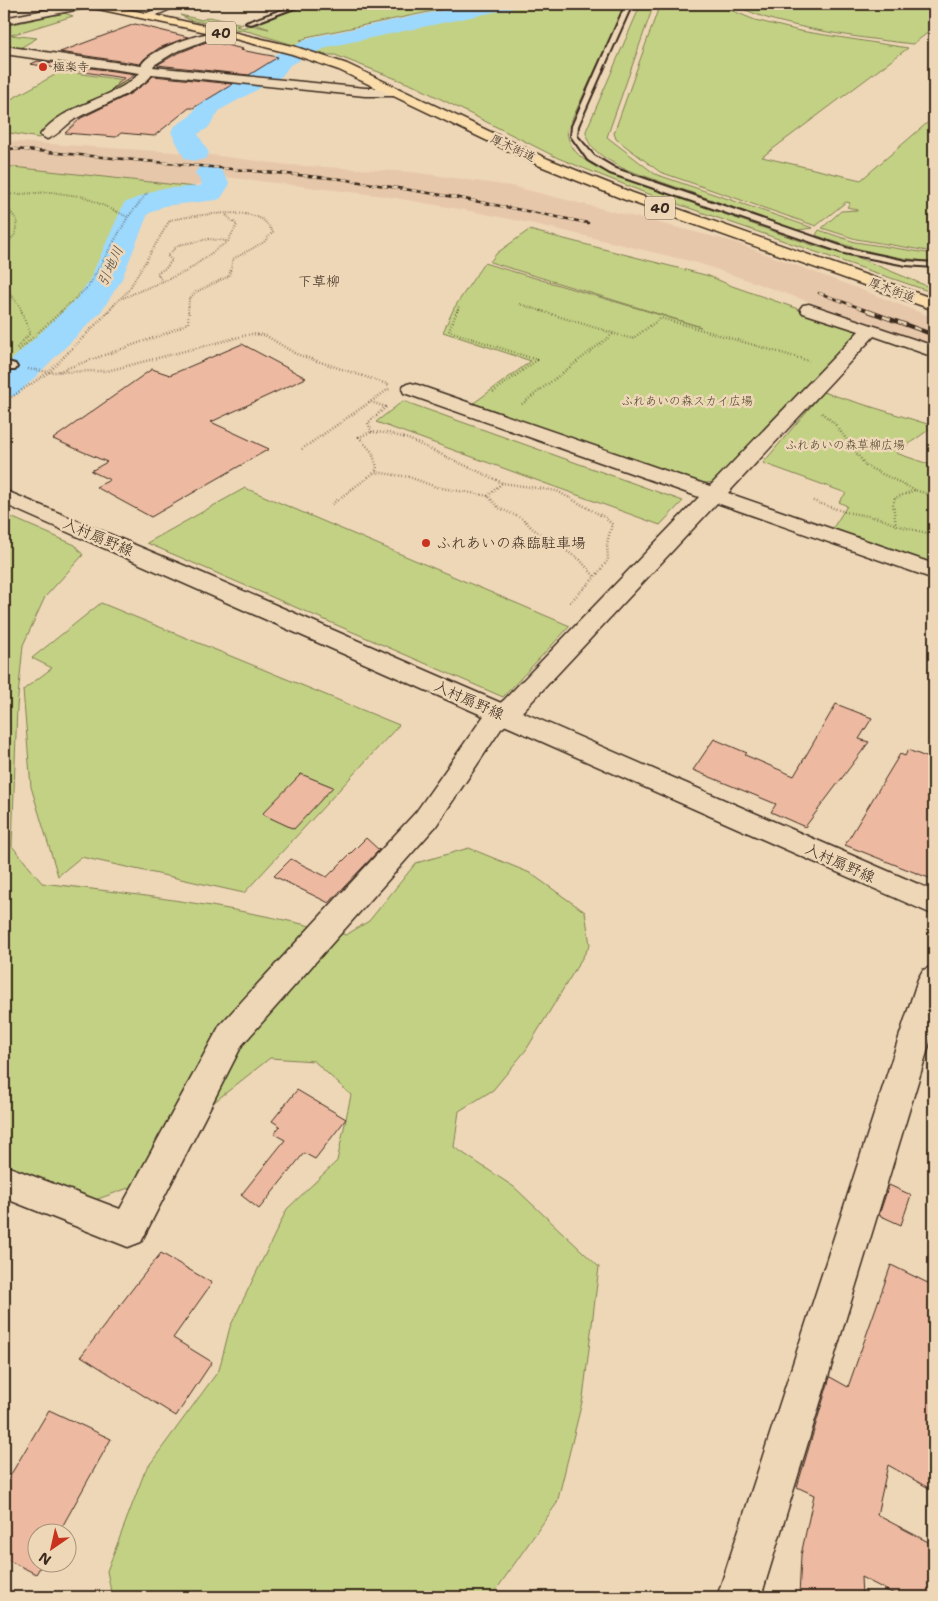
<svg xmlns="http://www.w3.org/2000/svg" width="938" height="1601" font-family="'Shantell Sans','Klee One',sans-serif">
	<rect width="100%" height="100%" fill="#eed7b7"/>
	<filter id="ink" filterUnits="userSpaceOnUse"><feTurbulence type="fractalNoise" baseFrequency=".02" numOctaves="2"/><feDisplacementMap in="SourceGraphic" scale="10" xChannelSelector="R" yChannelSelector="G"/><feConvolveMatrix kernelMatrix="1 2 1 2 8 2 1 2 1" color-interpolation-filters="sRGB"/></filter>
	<g filter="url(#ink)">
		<path fill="#e7c7aa" d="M4 141 203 154 289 165 412 172 511 186 731 241 862 290 934 318V345L698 263 539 225 465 210 384 196 225 177 186 188 4 175Z"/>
		<path fill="#c3d184" stroke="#7f7e51" d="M309 4H468L306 37 307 38 300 40 312 44 363 36 508 4H626L567 130C568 163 613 174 638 184L815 246 864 260 934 289V293L643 192 558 158 417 87 335 55H327L251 32 190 20 180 15 202 20 209 17 243 24 236 26 242 28 251 25 269 29 255 24Z
			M641 4H654L607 137 655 174 813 228 797 230 622 168C609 160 586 150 586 131Z
			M660 4H716L755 20 800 31 908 48 762 157 861 180 934 117V252L856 239 822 228 841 211 858 210 847 207 850 203 846 202 816 226 660 172 616 139 614 133Z
			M730 4H918L934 8V28L913 44C869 39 824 33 781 22 763 18 747 10 730 4Z
			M64 13 73 16 11 35 37 38 20 48 4 47V26Z
			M62 71 130 81 99 99 63 115 39 138 4 132V103Z
			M4 166 195 187 190 192 155 204 137 216 88 294 17 363 4 360Z
			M529 230 709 276 732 286 853 328 858 333 715 482 696 484 471 405 531 361 443 332 454 308 484 263 701 327 490 262 497 253Z
			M819 230 855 242 934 254V262C894 258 856 250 818 236L816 235Z
			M823 392 934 426 896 453 934 466V566L831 531 847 506 839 502 846 493 763 463Z
			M403 401 683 501 660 525 376 422Z
			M245 488 570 626 503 697 147 543Z
			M4 514 75 545 83 555 45 597 23 645 17 707 12 846 42 883C144 895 247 908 346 935L369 921 416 863 469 848 530 873 585 912 590 945 526 1050 493 1090 459 1111 454 1147 514 1187 599 1267 583 1398 557 1503 494 1593 489 1597H112L107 1571 145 1471 219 1370 230 1327 287 1209 337 1161 351 1095 314 1061 270 1058 194 1118 134 1186 95 1200 4 1167Z
			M101 603 399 725 244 893 81 857 58 876 31 787 23 690 52 668 32 658Z"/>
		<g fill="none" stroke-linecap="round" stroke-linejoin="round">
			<path fill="#9dd8fd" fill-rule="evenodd" d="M474 4H515L512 9 504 10 328 47 313 54 302 55 299 61 290 65 282 76 220 110 208 128 198 134 209 153 205 159 195 161 185 159 171 132 175 126 190 116 202 100 264 66 274 55 283 51 294 50 297 44 313 37Z
				M209 165 219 167 230 184 221 198 217 200 164 206 148 214 121 281 100 313 17 395 4 398V367L76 299 89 281 124 203 158 189 200 186 202 184 195 173 199 167Z"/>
		</g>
		<path fill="#edbaa1" stroke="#3b2a1e" d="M135 24 188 37 159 48 144 59 140 64 60 52Z
			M209 41 243 49 240 50 278 57 249 75 157 65 176 54Z
			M38 61 136 74 110 91 124 78 30 64Z
			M153 76 233 84 193 108H189L154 136 121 133 116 137 65 133 81 118 130 94 148 81Z
			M242 344 306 378 211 422 269 449 151 517 96 487 110 480 91 471 107 462 53 439 152 369 170 375Z
			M836 704 872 718 859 739 869 742 805 827 771 812 776 804 693 770 714 739 747 753 745 755 794 776Z
			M908 750 934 760V880L845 845 900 754 905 756Z
			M301 774 333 787 294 829 262 814Z
			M366 838 379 850 329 903 274 876 291 859 327 877Z
			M297 1090 346 1119 315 1159 304 1153 259 1209 241 1195 285 1140 274 1134 280 1126 272 1121Z
			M889 1185 911 1195 901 1225 879 1215Z
			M161 1253 212 1283 173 1338 212 1362 176 1416 81 1356 134 1287Z
			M891 1265 934 1286V1491L888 1465 877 1515 934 1545V1597H900L861 1577 862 1597H799L801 1555 814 1495 797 1487 830 1377 848 1387Z
			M49 1410 111 1439 58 1534H38V1564H42L36 1574 4 1558V1486Z"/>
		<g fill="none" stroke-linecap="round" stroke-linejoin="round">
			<defs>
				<path id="service" d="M298 4H305L251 24 246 23Z
					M626 4H632L578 126 577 136 594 156 616 169 849 249 906 261 934 263V267L906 265 844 253 610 173 588 160 571 136 572 126Z"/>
				<path id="pedestrian" d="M4 361 15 364 17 367 15 370H4Z"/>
				<path id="minor" d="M75 4H95L90 7 4 24V18Z
					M205 34 209 35 211 37 209 39 175 52 154 65 153 67 365 88H393L399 92 393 96H365L152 74C145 89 91 110 75 119 65 125 58 136 47 139L40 135C64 103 114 100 140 73L4 54V46L141 66C147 51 190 37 205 34Z
					M809 304 934 346V357L874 336 728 493 934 564V579L717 503 522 712 501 729 436 826 242 1045 141 1242 128 1247 4 1198V1165L120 1209 220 1025 416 812 483 717 504 700 699 497 404 393 402 389 404 385 411 383 418 385 710 486 859 331 803 313 800 309 803 305Z
					M934 966V1029L761 1597H717L918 979 923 970Z"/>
				<path id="tertiary" d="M168 4H182L150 18 146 19 140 16Z
					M4 490 202 573 934 891V915L4 504Z"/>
				<path id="primary" d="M84 4H103L220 29 296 47 347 64 548 159 633 193 934 299V310L623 199 538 165 339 70 292 54 220 35 89 7Z"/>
			</defs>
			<use href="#service" stroke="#3b2a1e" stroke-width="4"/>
			<use href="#pedestrian" stroke="#3b2a1e" stroke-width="4"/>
			<use href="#minor" stroke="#3b2a1e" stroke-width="3"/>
			<use href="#tertiary" stroke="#3b2a1e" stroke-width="3"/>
			<use href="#primary" stroke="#3b2a1e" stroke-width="3"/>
			<path stroke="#3b2a1e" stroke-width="2" stroke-dasharray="0.5 2" stroke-linecap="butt" d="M4 171 6 169
				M4 195 51 192 85 197 128 217
				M4 204 17 220 15 235 4 246
				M4 251 8 256 4 266
				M162 281 157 273 166 268 172 260 167 256 178 245 209 239 227 241
				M5 287 19 305 22 312
				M123 298 187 271 228 241 237 225 226 215
				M519 304 545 312
				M60 312 88 287 128 217 148 192
				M107 312 128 291 170 220C192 216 244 207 263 220 267 223 270 228 273 232L264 242 233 259 229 276 196 292 189 299 188 312
				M457 312 459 306"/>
			<path stroke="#3b2a1e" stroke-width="2.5" stroke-dasharray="0.5 2.5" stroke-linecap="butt" d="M457 311 449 331 537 360 492 393
				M541 311 632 339 661 318 809 361
				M17 348 30 333 21 311
				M19 350 62 311
				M28 369 49 372 107 371 251 334 265 335 296 354 390 385
				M59 371 167 333 188 323 189 311
				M4 402 49 372 109 311
				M371 402 386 407
				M522 404 613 334
				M822 413 835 424 866 466 915 490
				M371 432 388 433 408 439 503 483 557 491 604 517 612 524 607 543 608 560 595 577 580 560 533 529 523 519 499 508 488 496 436 487 409 477 375 472 377 467 372 452 359 437Z
				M372 432 368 423 386 407
				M302 449 389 389
				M488 496 502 483
				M934 496 915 490 895 498 893 505 896 525 934 535
				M813 501 845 512 879 518 896 525
				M332 504 375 472
				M570 602 595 577"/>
			<use href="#service" fill="#eed7b7" fill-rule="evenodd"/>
			<use href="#pedestrian" fill="#eed7b7" fill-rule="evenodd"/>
			<use href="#minor" fill="#eed7b7" fill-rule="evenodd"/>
			<use href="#tertiary" fill="#eed7b7" fill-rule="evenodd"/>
			<use href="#primary" fill="#fbddab" fill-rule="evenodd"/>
			<defs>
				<path id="rail-far1" d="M4 148 341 179 454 197 588 223
					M819 293 871 312"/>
				<path id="rail" d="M868 311 934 335"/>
			</defs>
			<use href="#rail-far1" stroke="#3b2a1e" stroke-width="2.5"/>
			<use href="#rail" stroke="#3b2a1e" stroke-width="4"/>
			<use href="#rail-far1" stroke="#eed7b7" stroke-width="2" stroke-dasharray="5" stroke-linecap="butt"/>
			<use href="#rail" stroke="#eed7b7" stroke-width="2.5" stroke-dasharray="8" stroke-linecap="butt"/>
		</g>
	</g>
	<g fill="#c8321e" stroke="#eed7b7" stroke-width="2">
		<circle cx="43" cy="67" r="5"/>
		<circle cx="426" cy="543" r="5"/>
	</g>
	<g text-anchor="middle" stroke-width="5" stroke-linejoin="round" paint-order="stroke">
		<g font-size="12" fill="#3b2a1e" stroke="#eed7b7" text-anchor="start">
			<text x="53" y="71">極楽寺</text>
		</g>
		<g font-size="12" fill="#3b2a1e" stroke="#eed7b7">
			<text transform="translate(513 148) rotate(25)" y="4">厚木街道</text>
			<text transform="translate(892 290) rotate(20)" y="4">厚木街道</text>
		</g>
		<g font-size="12" fill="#4f432d" stroke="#eed7b7">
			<text x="687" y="405">ふれあいの森スカイ広場</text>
			<text x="845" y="449">ふれあいの森草柳広場</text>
		</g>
		<g fill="#eed7b7" stroke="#715e4c" stroke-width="1">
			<rect x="206" y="21.5" width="30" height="23" rx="4"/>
			<rect x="645" y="196.5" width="30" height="23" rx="4"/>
		</g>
		<g font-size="14" font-weight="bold" fill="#3b2a1e">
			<text x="221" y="38">40</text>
			<text x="660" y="213">40</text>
		</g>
		<g font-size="14" font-style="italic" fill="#4a443f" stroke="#eed7b7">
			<text transform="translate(110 266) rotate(-65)" y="5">引地川</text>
		</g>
		<g font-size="14" fill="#3b2a1e" stroke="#eed7b7">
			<text x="319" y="286">下草柳</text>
		</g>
		<g font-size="15" fill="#3b2a1e" stroke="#eed7b7">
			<text transform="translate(98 537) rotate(23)" y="5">入村扇野線</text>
			<text transform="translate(469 700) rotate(24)" y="5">入村扇野線</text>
			<text transform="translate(840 863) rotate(24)" y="5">入村扇野線</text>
		</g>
		<g font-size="15" fill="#3b2a1e" stroke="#eed7b7" text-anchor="start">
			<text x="436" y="548">ふれあいの森臨駐車場</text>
		</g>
	</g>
	<rect width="938" height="1601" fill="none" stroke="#eed7b7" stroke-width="20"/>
	<rect x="10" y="10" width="918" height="1581" fill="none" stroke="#3b2a1e" stroke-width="2" filter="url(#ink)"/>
	<g transform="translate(52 1548) rotate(214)"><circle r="24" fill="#eed7b7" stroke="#a6927a"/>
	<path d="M0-4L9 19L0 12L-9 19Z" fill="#c8321e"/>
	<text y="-8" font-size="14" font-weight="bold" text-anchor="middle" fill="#3b2a1e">N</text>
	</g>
</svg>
